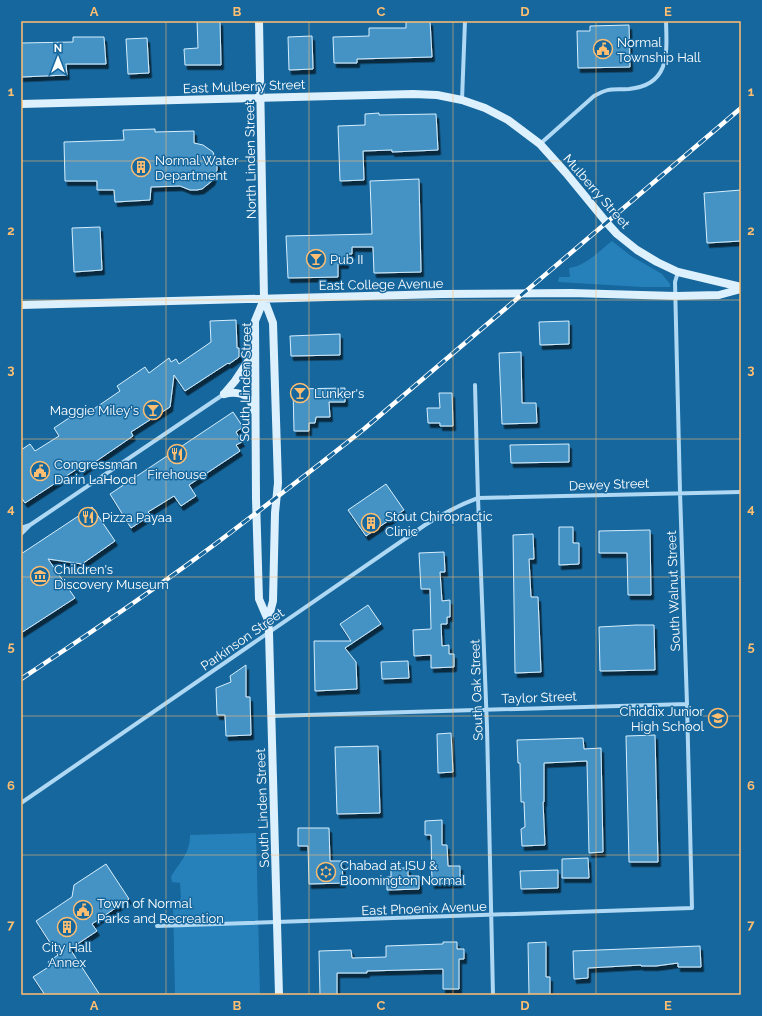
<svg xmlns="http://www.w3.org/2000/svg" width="762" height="1016" font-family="Raleway,sans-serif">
	<defs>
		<filter id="shadow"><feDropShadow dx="2.5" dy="4.5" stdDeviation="0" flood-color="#0009"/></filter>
	</defs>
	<rect width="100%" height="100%" fill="#16679d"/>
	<path fill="#2681ba" d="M612 241 631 256 662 274 670 284V287H642L558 282 559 277H570L569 268C586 266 599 251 612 241Z
		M256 833 260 995H175L173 903 179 901 181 898 180 883 172 882 171 877C179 862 190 855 190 835Z"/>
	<path fill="#4493c5" stroke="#d6eefd" filter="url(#shadow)" d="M197 21H220L221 65H185L184 49 198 48Z
		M406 21H430L432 57 357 59V63H334L333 37 369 36V28H406Z
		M629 25 630 67 578 68 577 31H590V26Z
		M312 36 313 69 289 70 288 37Z
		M73 37H104L106 64H66L67 75 21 77V43L73 42Z
		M147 38 149 73 128 74 126 39Z
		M379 113V115L436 114 438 150 392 152V150L363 151 364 180 340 181 338 126 365 125V114Z
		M155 129V132L194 131V143L203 145 213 152 217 164V170L212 181 202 189 197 190H190L180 186 151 187 150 200 115 202 114 190H97V181H65L64 142 124 140 123 130Z
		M419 179 421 272 374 273 373 247H352V254H346V264H338V277L288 278 286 236 372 234 370 181Z
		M741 190V241L707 243 704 193Z
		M100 227 102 270 74 272 72 228Z
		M236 320 237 348H239V357L229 364 228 363 185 391 174 375 170 407 131 432 133 436 82 471 80 467 25 503 21 497V450L30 444 35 451 59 436 54 428 75 414 79 419 120 391 117 386 145 367 149 373 169 358 171 362 176 359 179 364 211 342 210 321Z
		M569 321V344L540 345 539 322Z
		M340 334V355L291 356 290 336Z
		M521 352 522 403H536L537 423 502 424 499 353Z
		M345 388V402H329L330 417H316L315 423H309V431H294L293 389Z
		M439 393H452L453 426H440V423H428L427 408H440Z
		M233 412 243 427 236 432 242 442 236 445 240 451 189 485 196 496 181 506 174 496 148 512 151 515 131 528 110 494Z
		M569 444V462L511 463 510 445Z
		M386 484 404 510 366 536 348 510Z
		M92 507 115 541 82 564 48 559 75 598 21 633V554Z
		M559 527H573V543H579V564L559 565Z
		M650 530 651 595H628L627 553H599V531Z
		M533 534 534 559H529L531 597H538L541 672 515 673 513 535Z
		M444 552 445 572H440L442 601 450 600V617H447V624H441L442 646 449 645V654H454V667L431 668V655L414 656 413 630 431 629 430 589H421L419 553Z
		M368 605 381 624 345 648 356 662 357 689 315 691 314 641H351L340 624Z
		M636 625H654L655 670 600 671 599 627Z
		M408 661 409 678 382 679 381 662Z
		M246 665V697H250L251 735 226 736 225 715H217L216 688 231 682 230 676Z
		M451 733 453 772 438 773 437 734Z
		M655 735 658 862H629L626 736Z
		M583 738 584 749 601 748 603 852 589 853 587 761 544 763V802H543L545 845 522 846 521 829 525 827 524 802H521L520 763H518L517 740Z
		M378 746 380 813 337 814 335 747Z
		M442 820V845H447L448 866H460V883L432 884 431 835H425V821Z
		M298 828H329L330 861H342L343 883 309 884 308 846H298Z
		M588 858 589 878H562V859Z
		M106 864 129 899 92 924 97 931 70 949 100 995H45L33 977 50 966 48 962 58 955 36 921 72 897 74 885Z
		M391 868H408V876H419V889L387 890V877H391Z
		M558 870V888L521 889 520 871Z
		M443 942H457V949H464V959H459V989H443V969L367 971V973H337V995H320L319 951 351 950 352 958 386 957V946L443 944Z
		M546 942V977H550V995H529L528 943Z
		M700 946 701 967H678V963L656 966H641V965L588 968V978L574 979 573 951Z"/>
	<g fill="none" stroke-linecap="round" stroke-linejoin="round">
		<path stroke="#aed8f3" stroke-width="4" d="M462 100 465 21
			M540 144 594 96C610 87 612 90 629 89 670 85 667 54 666 21
			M475 385 478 498 487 727 493 995
			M21 528 30 525 224 394
			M21 534 29 526
			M272 716 687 704
			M21 803 425 525C442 514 459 505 478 498L741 492
			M157 926 692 908 687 704 680 492 675 282 678 272"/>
		<path stroke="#ddf0fd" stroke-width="8" d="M259 21 264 299 273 323 278 483 275 513 273 601 268 620
			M21 104 413 94 437 95 462 100 485 108 508 120 540 144 566 173 607 223 617 234 637 250 657 262 678 272 741 287
			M264 299 255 321 256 499 259 599 268 620 269 633 279 995
			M21 305 442 294 571 293 676 296 719 295 741 289
			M224 394 235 381 255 351
			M224 394C232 392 243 392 249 399 252 403 253 408 255 412"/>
		<defs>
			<path id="rail" d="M21 679C95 630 169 580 239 526 281 494 323 462 364 429L741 108"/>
		</defs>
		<use href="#rail" stroke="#fff" stroke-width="4.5"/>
		<use href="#rail" stroke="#16679d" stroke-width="3" stroke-dasharray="9" stroke-linecap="butt"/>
	</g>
	<path fill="none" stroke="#ffbe70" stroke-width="1" stroke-opacity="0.55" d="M166 21V995M309 21V995M453 21V995M596 21V995M21 161H741M21 300H741M21 439H741M21 577H741M21 716H741M21 855H741"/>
	<defs>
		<symbol id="civic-ring" viewBox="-11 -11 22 22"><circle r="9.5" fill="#16679d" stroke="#ffbe70" stroke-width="1.5"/><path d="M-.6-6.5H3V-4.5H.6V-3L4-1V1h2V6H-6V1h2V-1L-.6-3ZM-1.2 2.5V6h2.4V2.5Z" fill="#ffbe70"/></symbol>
		<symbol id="building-ring" viewBox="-11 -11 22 22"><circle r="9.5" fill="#16679d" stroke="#ffbe70" stroke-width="1.5"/><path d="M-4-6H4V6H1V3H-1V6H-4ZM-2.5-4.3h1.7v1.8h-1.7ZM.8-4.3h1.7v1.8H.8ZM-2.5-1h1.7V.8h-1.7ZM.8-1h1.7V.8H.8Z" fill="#ffbe70"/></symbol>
		<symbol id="bar-ring" viewBox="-11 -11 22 22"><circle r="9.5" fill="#16679d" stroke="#ffbe70" stroke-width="1.5"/><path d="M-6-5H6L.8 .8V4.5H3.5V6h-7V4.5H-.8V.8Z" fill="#ffbe70"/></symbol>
		<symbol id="restaurant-ring" viewBox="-11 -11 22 22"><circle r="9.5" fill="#16679d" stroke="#ffbe70" stroke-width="1.5"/><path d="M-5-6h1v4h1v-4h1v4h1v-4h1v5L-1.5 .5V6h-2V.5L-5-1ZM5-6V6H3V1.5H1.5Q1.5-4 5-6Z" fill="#ffbe70"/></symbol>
		<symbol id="museum-ring" viewBox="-11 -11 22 22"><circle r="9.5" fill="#16679d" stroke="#ffbe70" stroke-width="1.5"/><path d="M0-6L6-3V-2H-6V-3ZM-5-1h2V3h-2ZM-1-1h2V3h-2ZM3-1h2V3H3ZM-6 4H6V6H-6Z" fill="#ffbe70"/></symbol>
		<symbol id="school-ring" viewBox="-11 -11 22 22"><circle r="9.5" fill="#16679d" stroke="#ffbe70" stroke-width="1.5"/><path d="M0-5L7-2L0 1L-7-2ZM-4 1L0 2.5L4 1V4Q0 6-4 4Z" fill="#ffbe70"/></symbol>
		<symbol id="synagogue-ring" viewBox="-11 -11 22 22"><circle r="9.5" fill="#16679d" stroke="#ffbe70" stroke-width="1.5"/><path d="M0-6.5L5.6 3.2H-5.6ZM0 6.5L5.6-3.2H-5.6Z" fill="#ffbe70"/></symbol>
	</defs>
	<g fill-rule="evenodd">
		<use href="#civic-ring" x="592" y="38" width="22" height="22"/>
		<use href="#building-ring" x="130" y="156" width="22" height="22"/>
		<use href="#bar-ring" x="305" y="248" width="22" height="22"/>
		<use href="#bar-ring" x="289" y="382" width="22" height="22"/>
		<use href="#bar-ring" x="142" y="399" width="22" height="22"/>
		<use href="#restaurant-ring" x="166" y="443" width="22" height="22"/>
		<use href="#civic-ring" x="29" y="460" width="22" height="22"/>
		<use href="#restaurant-ring" x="77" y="506" width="22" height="22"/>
		<use href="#building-ring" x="360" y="512" width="22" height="22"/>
		<use href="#museum-ring" x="29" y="565" width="22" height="22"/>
		<use href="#school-ring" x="707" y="707" width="22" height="22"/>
		<use href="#synagogue-ring" x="315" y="861" width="22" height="22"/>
		<use href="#civic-ring" x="72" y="899" width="22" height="22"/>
		<use href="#building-ring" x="56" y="916" width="22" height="22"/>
	</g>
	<g text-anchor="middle" stroke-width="3" stroke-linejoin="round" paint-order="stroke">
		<g font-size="13" fill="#fff" stroke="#16679d" text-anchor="start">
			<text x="617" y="47">Normal<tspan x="617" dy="15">Township Hall</tspan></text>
			<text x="155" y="165">Normal Water<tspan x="155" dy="15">Department</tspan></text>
			<text x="330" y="264">Pub II</text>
			<text x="314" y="398">Lunker's</text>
			<text x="139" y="415" text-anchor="end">Maggie Miley's</text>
			<text x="54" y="469">Congressman<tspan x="54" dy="15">Darin LaHood</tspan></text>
			<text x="177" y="479" text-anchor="middle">Firehouse</text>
			<text x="385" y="521">Stout Chiropractic<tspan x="385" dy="15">Clinic</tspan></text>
			<text x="102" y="522">Pizza Payaa</text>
			<text x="54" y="574">Children's<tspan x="54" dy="15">Discovery Museum</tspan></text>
			<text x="704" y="716" text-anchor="end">Chiddix Junior<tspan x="704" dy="15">High School</tspan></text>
			<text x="340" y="870">Chabad at ISU &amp;<tspan x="340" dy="15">Bloomington Normal</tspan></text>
			<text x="97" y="908">Town of Normal<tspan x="97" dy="15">Parks and Recreation</tspan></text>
			<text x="67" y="952" text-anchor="middle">City Hall<tspan x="67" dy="15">Annex</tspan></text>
		</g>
		<g font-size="13" fill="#fff" stroke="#16679d">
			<text transform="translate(244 86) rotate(-2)" y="5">East Mulberry Street</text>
			<text transform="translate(250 160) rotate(-91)" y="5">North Linden Street</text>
			<text transform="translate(597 191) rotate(49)" y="5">Mulberry Street</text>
			<text transform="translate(381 284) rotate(-1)" y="5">East College Avenue</text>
			<text transform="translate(245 382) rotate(-89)" y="5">South Linden Street</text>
			<text transform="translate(609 484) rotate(-2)" y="5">Dewey Street</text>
			<text transform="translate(673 591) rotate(-92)" y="5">South Walnut Street</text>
			<text transform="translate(242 639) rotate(-35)" y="5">Parkinson Street</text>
			<text transform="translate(476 690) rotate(-92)" y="5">South Oak Street</text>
			<text transform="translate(539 697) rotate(-2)" y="5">Taylor Street</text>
			<text transform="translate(262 808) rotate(-92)" y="5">South Linden Street</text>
			<text transform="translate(424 908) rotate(-2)" y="5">East Phoenix Avenue</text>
		</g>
	</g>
	<rect width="762" height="1016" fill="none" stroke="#16679d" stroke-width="44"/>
	<g transform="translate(58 58)" stroke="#16679d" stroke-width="3" paint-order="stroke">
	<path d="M0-3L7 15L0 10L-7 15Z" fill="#ffffff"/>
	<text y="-6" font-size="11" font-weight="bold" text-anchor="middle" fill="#ffffff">N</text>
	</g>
	<rect x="22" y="22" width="718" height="972" fill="none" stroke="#ffbe70" stroke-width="1.5"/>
	<g font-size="13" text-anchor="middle" font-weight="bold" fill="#ffbe70">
		<text x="94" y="16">A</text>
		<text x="237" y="16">B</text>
		<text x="381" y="16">C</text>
		<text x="525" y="16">D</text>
		<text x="668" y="16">E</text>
		<text x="11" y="96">1</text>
		<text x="751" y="96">1</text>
		<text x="11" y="235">2</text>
		<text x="751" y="235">2</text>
		<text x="11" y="374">3</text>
		<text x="751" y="374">3</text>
		<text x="11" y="513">4</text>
		<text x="751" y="513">4</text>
		<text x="11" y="651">5</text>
		<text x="751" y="651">5</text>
		<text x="11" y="790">6</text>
		<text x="751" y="790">6</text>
		<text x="11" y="929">7</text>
		<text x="751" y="929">7</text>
		<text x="94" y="1010">A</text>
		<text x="237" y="1010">B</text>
		<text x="381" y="1010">C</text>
		<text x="525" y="1010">D</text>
		<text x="668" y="1010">E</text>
	</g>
</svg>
